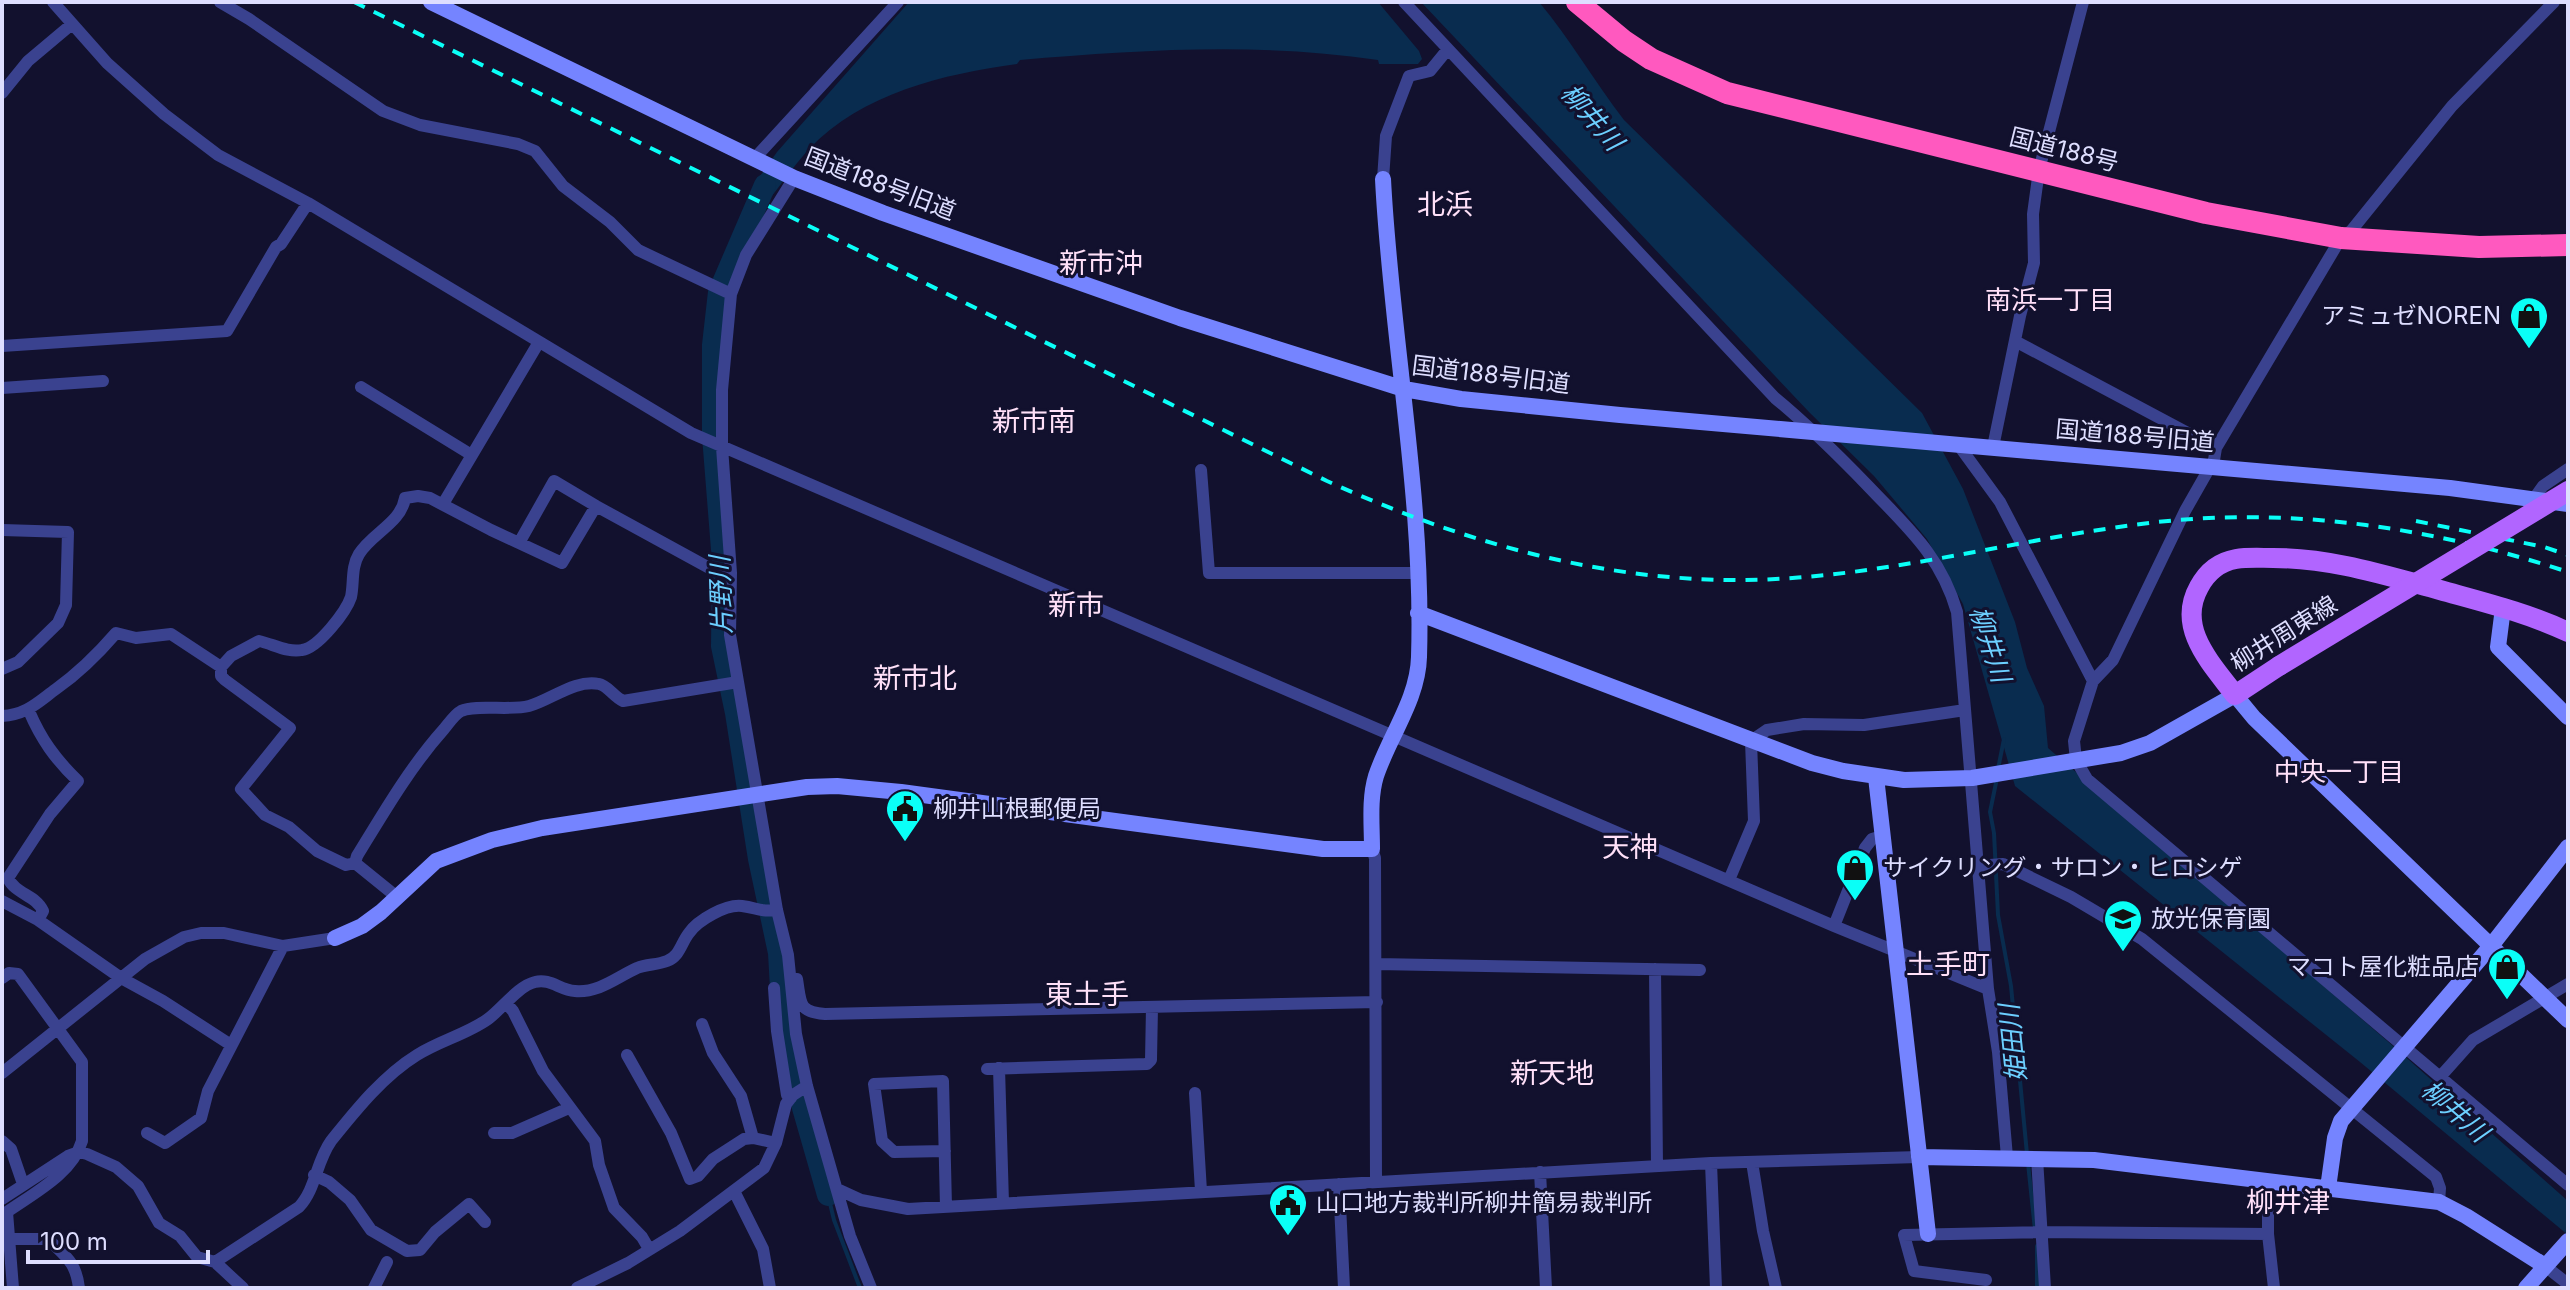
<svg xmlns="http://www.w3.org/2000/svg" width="2570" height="1290" font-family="Inter,'Noto Sans JP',sans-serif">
	<rect width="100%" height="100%" fill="#12112e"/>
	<path fill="#092c4f" d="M909 2H1378L1419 51 1422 59 1418 64H1379L1378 60C1260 42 1138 50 1020 60L1017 64C944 74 862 93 809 149 791 169 776 192 759 212L745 210 756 182 777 152Z
		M1421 2H1539C1570 39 1594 81 1624 120L1922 413 1963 489 2015 622 2027 668 2044 706 2048 748 2400 1052 2568 1201V1235L2360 1062 2015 786 1963 604 1927 539 1874 476 1809 412Z"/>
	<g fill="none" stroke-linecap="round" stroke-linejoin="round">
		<path stroke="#092c4f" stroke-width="4" d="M1998 769 2004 739
			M1997 778 1990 812 1994 833 1998 915 2011 986 2027 1154
			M2028 1163 2035 1230
			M828 1195 834 1220 860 1288
			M2037 1246V1288"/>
		<path stroke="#092c4f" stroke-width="22" d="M765 185 719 292 713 345V436L723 562 722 646 736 713 759 859 779 953 783 1023 795 1080 828 1195"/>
		<path stroke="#3a428f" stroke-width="12" d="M53 2 107 63 164 114 218 155 308 203 691 433 1834 926 1988 989
			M220 2 249 19 383 111 420 125 518 144 535 151 563 186 610 222 638 250 731 294
			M1404 2 1775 398C1809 426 1839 456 1869 487 1907 527 1941 556 1957 612L1988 989 1998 1052 2007 1157
			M2554 2 2452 106 2351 231 2341 238 2216 448 2214 460 2185 511 2113 660 2093 681 2074 741 2076 760 2087 779 2568 1185
			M2 93 28 61 72 24
			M754 159 898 2
			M794 178 746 255 731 294 722 390V447L731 573 730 635 777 910 788 955 796 1034 807 1086 850 1236 871 1288
			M1383 179 1386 136 1409 76 1430 71 1448 49
			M2015 341 2216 448
			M2 346 227 331 276 247 281 244 308 203
			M361 387 470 454
			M2 388 103 381
			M1957 443 2000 502 2093 681
			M1993 447 2020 316 2034 263 2033 214 2039 170 2083 2
			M1201 470 1209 573H1418
			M2533 500 2543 486 2568 469
			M443 504 539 342
			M2 530 68 532 66 605 58 623 18 662 2 669
			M519 543 554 481 596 506
			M221 667V676L225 680 290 728 241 789 265 815 289 827 317 851 346 865 355 863
			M29 711C41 739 55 759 78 781L50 814 8 878C15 894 36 895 43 911L38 920
			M2 716C26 715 38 702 56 689 80 672 97 655 116 633L136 638 171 634 221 667 231 656 259 641C273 644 288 653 302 650 318 648 346 612 351 597 354 583 351 567 359 554 372 533 401 523 405 498L418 496 430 498 491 530 562 563 596 506 713 570 731 573
			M1372 849 1375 858 1376 1182
			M1977 866 2003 864 2071 897 2142 939 2436 1177 2440 1188 2439 1202
			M1729 880 1754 821 1751 741 1767 730 1804 724 1864 725 1965 710
			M397 897 355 863 357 856C384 812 410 767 444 729 449 723 455 714 461 711 476 704 510 711 529 706 551 700 575 679 599 684 607 685 614 697 623 701L738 682
			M2 901 38 920 121 978 163 1001 231 1045
			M1834 926 1865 848 1872 839 1882 836
			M1377 964 1700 970
			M1655 969 1657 1166
			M2 978 9 973 18 974 82 1062V1141C72 1174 34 1193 7 1212L13 1288
			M797 979C801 1003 798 1012 825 1014L1377 1002
			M774 988 777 1031 787 1095 791 1098
			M507 1004 513 1011 543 1071 595 1141 599 1165 614 1208 642 1237 649 1249
			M702 1024 713 1053 741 1096 753 1138
			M627 1055 671 1133 690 1179 698 1176 713 1159 744 1139 753 1138 776 1143
			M999 1068 1003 1203
			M987 1069 1147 1064 1151 1060 1152 1007
			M2 1073 145 959 184 937 201 933H224L283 946 335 938
			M2440 1077 2473 1040 2568 984
			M1195 1093 1201 1191
			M147 1133 165 1143 201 1118 208 1091 283 946
			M494 1133H512L569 1108
			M2 1141 11 1149 23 1184
			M945 1151 894 1152 882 1141 874 1084 943 1081 946 1207
			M2037 1158 2045 1288
			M1752 1162 1763 1231 1776 1288
			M1711 1163 1716 1288
			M1540 1172 1546 1288
			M314 1175 329 1182 350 1200 371 1230 407 1251 420 1250 435 1232 469 1204 485 1222
			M2268 1183V1234L2274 1288
			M1339 1184 1344 1288
			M837 1189 861 1200 908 1209 1711 1163 1919 1157
			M734 1191 763 1249 770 1288
			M2 1199 68 1156 79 1152 87 1154 116 1167 138 1186 159 1223 180 1236 197 1257 215 1262
			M11 1239H48C66 1257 76 1262 79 1288
			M2545 1266 2568 1284
			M1986 1280 1914 1271 1904 1235 2040 1232 2268 1234
			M243 1288 215 1262 299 1207C316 1189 316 1162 331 1141 356 1110 383 1076 417 1055 439 1041 467 1034 488 1019 502 1009 518 986 535 982 550 978 560 990 575 991 599 993 617 977 637 968 647 964 657 965 667 961 680 956 681 943 689 933 698 920 726 904 742 906 758 908 758 912 777 910
			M374 1288 387 1262
			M577 1288 628 1263 680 1231 764 1168 776 1143 786 1104 793 1095 807 1086"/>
		<path stroke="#7584ff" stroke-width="16" d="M431 2 794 178 883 213 1180 318 1404 389 1461 399 1620 415 2450 488 2568 504
			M2503 608 2498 647 2568 717
			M1418 613 1812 763 1843 771 1904 780 1972 778 2121 753 2150 743 2235 695 2254 718 2568 1020
			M1876 777 1928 1234
			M335 938 362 926 381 912 436 861 492 840 542 828 807 787 837 786 901 792 1323 849H1372C1372 825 1369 799 1376 776 1389 737 1418 699 1419 657 1424 497 1391 338 1383 179
			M1919 1157 2094 1160 2439 1202 2466 1216 2545 1266
			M2328 1188 2335 1138 2341 1121 2491 946 2568 847
			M2526 1288 2568 1241"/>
		<path stroke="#b165ff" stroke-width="20" d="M2279 666 2235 695C2211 663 2176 628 2199 587 2207 572 2219 562 2236 559 2248 557 2261 558 2273 558 2331 558 2384 575 2440 590 2483 602 2528 613 2568 632"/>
		<path stroke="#ff59bf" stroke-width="22" d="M1577 2 1624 41 1651 59 1727 93 2206 213 2341 238 2479 247 2568 245"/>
		<path stroke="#0afff7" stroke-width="4" stroke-dasharray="12 10" stroke-linecap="butt" d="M354 2 1327 481C1455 539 1590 579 1732 580 1870 581 2005 541 2141 524 2285 505 2432 527 2568 572
			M2416 521 2544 547 2568 555"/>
		<path stroke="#b165ff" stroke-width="20" d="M2279 666 2568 491"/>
	</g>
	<defs>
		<symbol id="shop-pin" viewBox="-11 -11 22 30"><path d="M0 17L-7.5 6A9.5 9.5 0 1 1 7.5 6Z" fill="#0afff7" stroke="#12112e"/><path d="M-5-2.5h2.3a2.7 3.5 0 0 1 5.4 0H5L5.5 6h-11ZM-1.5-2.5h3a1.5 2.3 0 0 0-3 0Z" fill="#111"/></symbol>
		<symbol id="civic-pin" viewBox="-11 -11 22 30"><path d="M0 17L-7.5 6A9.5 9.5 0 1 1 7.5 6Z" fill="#0afff7" stroke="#12112e"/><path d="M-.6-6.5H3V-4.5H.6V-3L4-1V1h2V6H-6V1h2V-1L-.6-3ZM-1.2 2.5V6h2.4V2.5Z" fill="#111"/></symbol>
		<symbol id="school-pin" viewBox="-11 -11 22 30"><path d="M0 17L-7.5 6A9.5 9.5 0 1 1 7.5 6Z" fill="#0afff7" stroke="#12112e"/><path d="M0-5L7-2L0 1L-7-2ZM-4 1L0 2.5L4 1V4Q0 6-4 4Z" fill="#111"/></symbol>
	</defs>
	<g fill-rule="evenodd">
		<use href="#shop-pin" x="2507" y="294" width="44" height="60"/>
		<use href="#civic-pin" x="883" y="787" width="44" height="60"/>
		<use href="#shop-pin" x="1833" y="846" width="44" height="60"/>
		<use href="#school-pin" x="2101" y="897" width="44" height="60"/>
		<use href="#shop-pin" x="2485" y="945" width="44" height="60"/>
		<use href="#civic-pin" x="1266" y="1181" width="44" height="60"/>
	</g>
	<g text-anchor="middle" stroke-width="6" stroke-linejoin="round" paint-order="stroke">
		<g font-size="24" fill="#dedeff" stroke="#12112e">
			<text transform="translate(2064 150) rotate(14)" y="8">国道188号</text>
			<text transform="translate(880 184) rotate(21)" y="8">国道188号旧道</text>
			<text transform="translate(1491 375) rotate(7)" y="8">国道188号旧道</text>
			<text transform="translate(2135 436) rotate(5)" y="8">国道188号旧道</text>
			<text transform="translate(2284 634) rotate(-32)" y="8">柳井周東線</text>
		</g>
		<g font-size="24" fill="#dedeff" stroke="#12112e" text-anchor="start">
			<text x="2501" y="324" text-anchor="end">アミュゼNOREN</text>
			<text x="933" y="817">柳井山根郵便局</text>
			<text x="1883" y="876">サイクリング・サロン・ヒロシゲ</text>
			<text x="2151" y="927">放光保育園</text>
			<text x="2479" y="975" text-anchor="end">マコト屋化粧品店</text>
			<text x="1316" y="1211">山口地方裁判所柳井簡易裁判所</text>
		</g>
		<g font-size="26" font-style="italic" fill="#6ccfff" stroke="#12112e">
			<text transform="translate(1592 117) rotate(49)" y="9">柳井川</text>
			<text transform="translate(721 595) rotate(-92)" y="9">片野川</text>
			<text transform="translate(1990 644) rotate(72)" y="9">柳井川</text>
			<text transform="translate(2013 1043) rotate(-96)" y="9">姫田川</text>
			<text transform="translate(2455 1111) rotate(41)" y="9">柳井川</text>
		</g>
		<g font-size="26" fill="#ffe0f8" stroke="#12112e">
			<text x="2050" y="309">南浜一丁目</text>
			<text x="2339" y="781">中央一丁目</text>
		</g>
		<g font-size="28" fill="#ffe0f8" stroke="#12112e">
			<text x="1445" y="214">北浜</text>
			<text x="1101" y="273">新市沖</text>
			<text x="1034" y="431">新市南</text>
			<text x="1076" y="615">新市</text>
			<text x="915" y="688">新市北</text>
			<text x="1630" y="857">天神</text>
			<text x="1948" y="974">土手町</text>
			<text x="1087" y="1004">東土手</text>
			<text x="1552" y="1083">新天地</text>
			<text x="2288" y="1212">柳井津</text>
		</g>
	</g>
	<rect width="2570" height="1290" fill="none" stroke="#dedeff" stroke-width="8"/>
	<path d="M28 1250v12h180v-12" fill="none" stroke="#dedeff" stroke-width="4"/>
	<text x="40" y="1250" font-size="24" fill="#dedeff" stroke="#12112e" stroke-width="6" paint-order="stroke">100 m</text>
</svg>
